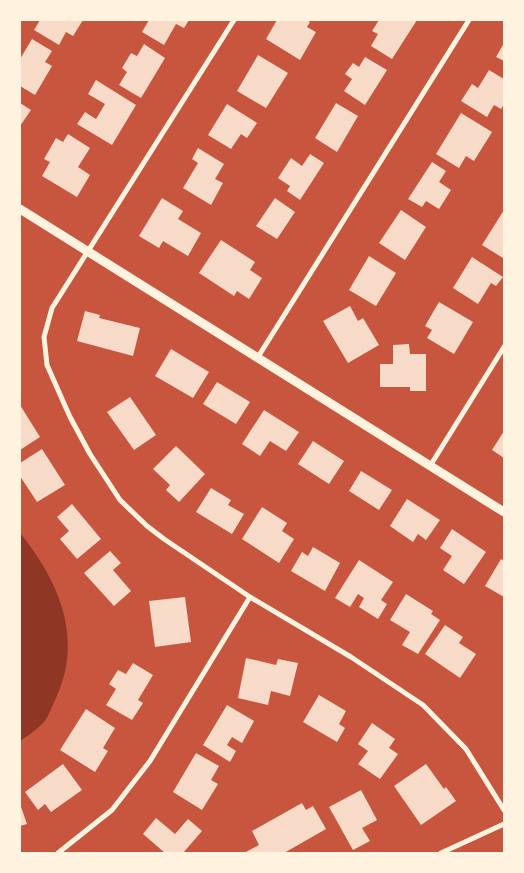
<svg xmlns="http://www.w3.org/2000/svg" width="524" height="873" font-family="Raleway,sans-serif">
	<rect width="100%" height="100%" fill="#c8553d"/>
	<path fill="#8f3625" d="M20 533C59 581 84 639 56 698 52 706 48 719 41 725 35 731 27 736 20 741Z"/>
	<path fill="#f7dbc8" d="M40 20H83L73 36 66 32 59 45 34 30Z
		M149 20H189L184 28 176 24 164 45 142 32Z
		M277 20H307L310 22 307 27 316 32 300 60 266 39Z
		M379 20H417L392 59 371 46 378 34 372 31Z
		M32 39 52 51 45 62 52 66 35 95 20 86V59Z
		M504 43V61L496 57Z
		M144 44 165 58 141 98 119 85 127 72 122 68 131 53 137 56Z
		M258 55 288 73 266 108 237 91Z
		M365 57 387 70 365 105 344 91 352 79 345 74 353 63 359 67Z
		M489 70 504 79V104L501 109 494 105 487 117 461 101 472 84 478 88Z
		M96 80 136 105 112 145 77 124 85 112 96 119 105 104 88 94Z
		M20 103 31 110 20 126Z
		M336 103 358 116 337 152 315 138Z
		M227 104 257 123 247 138 241 134 231 149 208 135Z
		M461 113 492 132 474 161 466 156 459 168 436 154Z
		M68 134 90 148 78 167 90 175 77 197 42 176 50 162 44 159 56 138 63 142Z
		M198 148 224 164 215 179 223 183 211 205 183 188 198 163 192 159Z
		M310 154 324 163 300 200 287 191 290 186 278 178 291 158 302 166Z
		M432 162 446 171 439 182 451 190 439 209 426 201 422 207 408 199Z
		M162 198 183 211 178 219 201 233 188 256 163 241 159 248 139 236Z
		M275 198 295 212 277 239 256 226Z
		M401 210 426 227 405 260 379 243Z
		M504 210V256L503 258 482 245Z
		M221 240 255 262 250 270 262 278 249 299 237 291 234 296 199 273Z
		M369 256 396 273 376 306 349 290Z
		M472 257 503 277 496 286 491 283 478 304 453 288Z
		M439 302 473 322 454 354 427 338 432 330 425 326Z
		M350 306 358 321 363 318 379 345 348 363 323 321Z
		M85 311 100 315 99 318 140 328 133 356 77 341Z
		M409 344 410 354H426V391H410V387H380V364H393V345Z
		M171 349 209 372 193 398 155 376Z
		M217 382 250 402 236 424 203 404Z
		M130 397 156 435 134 450 107 412Z
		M20 405 40 437 20 450Z
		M264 410 299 432 286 451 270 441 260 456 242 444Z
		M504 431V458L492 450Z
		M313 441 344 461 329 484 298 464Z
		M176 446 205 474 179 502 166 490 170 485 153 469Z
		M42 449 65 485 37 502 20 476V463Z
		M361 471 392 490 379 510 349 491Z
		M211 488 231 500 228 505 244 514 232 534 196 512Z
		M407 499 440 520 426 540 418 534 413 542 390 526Z
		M72 504 101 539 77 559 60 539 69 531 57 517Z
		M262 507 287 523 282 531 294 539 279 563 242 539Z
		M452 529 486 552 464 584 443 570 452 556 440 548Z
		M313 547 340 563 325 591 291 571 302 552 308 556Z
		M110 551 121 563 113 570 131 591 114 606 84 573Z
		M501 559 504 561V597L485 586Z
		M359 560 393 582 381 600 387 604 378 619 359 607 364 598 358 594 350 607 335 598Z
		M406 594 433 611 431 614 440 620 418 654 402 645 410 632 390 620Z
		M185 597 191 642 155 647 149 601Z
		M445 625 463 637 459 643 476 654 460 678 425 654Z
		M246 658 276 665 278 659 298 663 290 696 271 691 268 705 238 698Z
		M133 663 153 675 138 700 143 703 132 720 106 705 116 689 109 684 118 670 126 674Z
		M319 695 346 711 339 724 345 728 337 742 303 722Z
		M227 705 254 721 242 743 232 737 227 745 236 751 230 762 203 745Z
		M86 709 115 728 103 748 108 751 95 772 60 750Z
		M372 723 395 739 389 748 398 754 380 779 358 764 368 751 358 744Z
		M196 753 219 766 211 780 218 784 202 810 173 792Z
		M63 764 82 790 51 812 45 804 38 810 25 792Z
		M426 764 444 789 446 787 456 801 421 825 394 786Z
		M361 790 377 820 362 828 370 841 353 850 329 807Z
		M302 803 306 810 313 806 326 829 284 853H244L259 845 252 831Z
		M20 804 27 824 20 826Z
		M156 818 175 834 188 819 202 831 183 853H165L143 834Z"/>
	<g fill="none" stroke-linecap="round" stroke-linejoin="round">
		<path stroke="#fff3e0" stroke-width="5" d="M234 20 52 308 44 337 47 365 70 417 90 454 120 500 147 526 164 539 250 597 351 657 423 705 466 749 504 810
			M258 357 469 20
			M430 466 504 347
			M58 853 112 810 150 761 250 597
			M441 853 504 824"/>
		<path stroke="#fff3e0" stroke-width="9" d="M20 209 504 512"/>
	</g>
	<rect width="524" height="873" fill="none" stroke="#fff3e0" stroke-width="42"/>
</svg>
